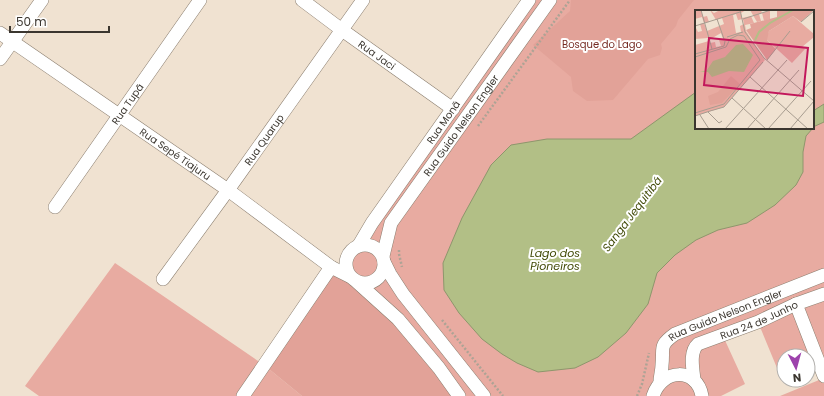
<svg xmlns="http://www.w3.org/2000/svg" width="824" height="396" font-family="Poppins,sans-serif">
	<rect width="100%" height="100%" fill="#f0e2d1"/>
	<path fill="#e8aba1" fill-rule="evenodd" d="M529 0H824V372L814 353 807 356H784V366L777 368 758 322 723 336 745 384 721 396H459L346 271V258L349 252ZM696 11H813V128H696Z
		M115 263 264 365 302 396H39L25 386Z
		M824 378V396H780Z"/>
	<path fill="#e2a298" d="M571 0H694L678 20 676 26 661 44 662 48 660 55 648 59 613 100 587 101 573 91 571 77 533 45 570 11Z
		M331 267 354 280 459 396H302L264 365Z"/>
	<path fill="#b2bf86" stroke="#8e966c" d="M696 92V128H813L806 136 803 152V172L796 185 775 205 747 223 718 230 696 240 675 255 657 273 648 304 626 333 598 357 575 368 538 372 517 363 502 354 482 339 459 313 444 290 443 263 462 218 491 165 511 145 547 139H631Z
		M824 104V122L813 127V111Z"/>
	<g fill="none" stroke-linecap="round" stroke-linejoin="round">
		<defs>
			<g id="street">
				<path id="s1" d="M302 0 342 30 453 109"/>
				<path id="s2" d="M0 33 228 190 331 267 349 276"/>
				<path d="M0 59 42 0"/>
				<path id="s3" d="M55 207 200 0"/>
				<circle cx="365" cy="264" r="19"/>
				<path id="s4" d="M359 245 372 223 529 0"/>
				<path id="s5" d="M383 256 391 223 550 0"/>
				<path d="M384 262 390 274 403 294 484 396"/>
				<path id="s6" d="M163 279 228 190 363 0"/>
				<path d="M357 282 398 319 439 368 459 396"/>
				<path d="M796 304 824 376"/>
				<path id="s7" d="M694 380C693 369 689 352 698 344L758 322 796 304 824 294"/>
				<path id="s8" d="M660 382C660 376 662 371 662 365 664 348 658 346 675 334L824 275"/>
				<path d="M243 396 331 267"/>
				<path d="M653 396C662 368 697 367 702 396"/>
			</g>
		</defs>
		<use href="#street" stroke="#8b7e6f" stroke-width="14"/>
		<path stroke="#ada395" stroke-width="2.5" stroke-dasharray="2 2" stroke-linecap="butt" d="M478 126 570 0
			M399 250V254L402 267
			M442 320 503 396
			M637 396 642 384 649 353"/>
		<use href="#street" stroke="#fff" stroke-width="13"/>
	</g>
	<g text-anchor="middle" stroke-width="4" stroke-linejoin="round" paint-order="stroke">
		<g font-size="10" fill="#762a22" stroke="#fff">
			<text x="602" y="48">Bosque do Lago</text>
		</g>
		<g font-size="10" fill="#3b362f" stroke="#fff">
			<text dy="4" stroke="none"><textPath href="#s1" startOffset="93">Rua Jaci</textPath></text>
			<text dy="4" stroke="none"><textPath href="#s3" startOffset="126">Rua Tupã</textPath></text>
			<text dy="4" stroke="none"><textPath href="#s4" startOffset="149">Rua Monã</textPath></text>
			<text dy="4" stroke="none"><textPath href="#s5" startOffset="154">Rua Guido Nelson Engler</textPath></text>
			<text dy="4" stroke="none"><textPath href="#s6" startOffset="172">Rua Quarup</textPath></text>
			<text dy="4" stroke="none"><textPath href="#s2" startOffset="213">Rua Sepé Tiajuru</textPath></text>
			<text dy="4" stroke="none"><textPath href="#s8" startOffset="107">Rua Guido Nelson Engler</textPath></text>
			<text dy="4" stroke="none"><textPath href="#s7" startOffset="103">Rua 24 de Junho</textPath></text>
		</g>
		<g font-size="11" font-style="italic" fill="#3f4804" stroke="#fff">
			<text transform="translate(632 214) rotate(-53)" y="4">Sanga Jequitibá</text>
			<text x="555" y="257">Lago dos<tspan x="555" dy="13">Pioneiros</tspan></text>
		</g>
	</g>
	<g transform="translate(695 10)">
		<rect width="119" height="119" fill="#f0e2d1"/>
		<path d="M0 0H6L8 7 12 6 14 12 9 13 12 21 29 14 27 8 21 10 15 0 19 3 25 0H51L46 3 47 8 56 6 59 13 50 15 51 21 70 50 29 97 0 106V35L14 31 15 33 20 32 21 37 26 36 24 30 28 29 26 23 14 30 13 28 0 29V16L3 22 7 21 5 14 9 13 7 7 0 9ZM41 4 43 10 48 9 49 14 45 16 46 22 41 23 38 5ZM55 0H66L67 3 75 0V9L69 11 67 3 64 4 66 11 62 12ZM98 6 119 24V27L107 37 110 39 97 53 72 30V26L74 21Z" fill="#e8aba1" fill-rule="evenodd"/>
		<path d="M82 0H119L106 12 98 6 74 21 72 30 81 39 72 50 51 20 56 18 55 14 82 7ZM36 66 45 74 27 93 15 95 13 86 23 82Z" fill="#e2a298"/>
		<path d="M48 34 58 45 49 62 34 61 17 67 13 62H5L12 60 18 51 30 47 41 35Z" fill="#b2bf86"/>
		<path fill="none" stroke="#b2bf86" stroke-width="2" d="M60 30 64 22 75 13 98 0"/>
		<path fill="none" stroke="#a89d90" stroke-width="1" d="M6 0 17 39M45 0 50 22M22 9 29 29M48 9 76 0M106 12 119 1M0 16 45 2M50 22 69 48 119 91M49 26 65 50M32 27 48 22M35 29 43 25 49 26M0 44 29 36 30 31M0 47 31 37 35 29M72 50 95 21M55 67 113 119M37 88 71 119M15 101 29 97 68 52M13 102 24 113 27 111M0 103 29 94 65 50M5 105 14 119M0 106 15 101M30 119 92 50M52 119 104 60M73 119 116 71M95 119 119 91"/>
		<path fill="#c2185b" fill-opacity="0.15" stroke="#c2185b" stroke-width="2" d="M14 28 113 38 108 86 9 75Z"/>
		<rect width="119" height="119" fill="none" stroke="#3b362f" stroke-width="2"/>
	</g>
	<g transform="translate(796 368) rotate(174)"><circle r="19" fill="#ffffff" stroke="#b1afac"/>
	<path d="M0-3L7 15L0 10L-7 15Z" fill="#9d42ac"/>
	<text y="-6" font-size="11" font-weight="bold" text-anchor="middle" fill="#3b362f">N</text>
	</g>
	<path d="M10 26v6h99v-6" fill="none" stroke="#3b362f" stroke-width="2"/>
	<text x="16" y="26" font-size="12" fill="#3b362f" stroke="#ffffff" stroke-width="3" paint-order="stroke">50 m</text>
</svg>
